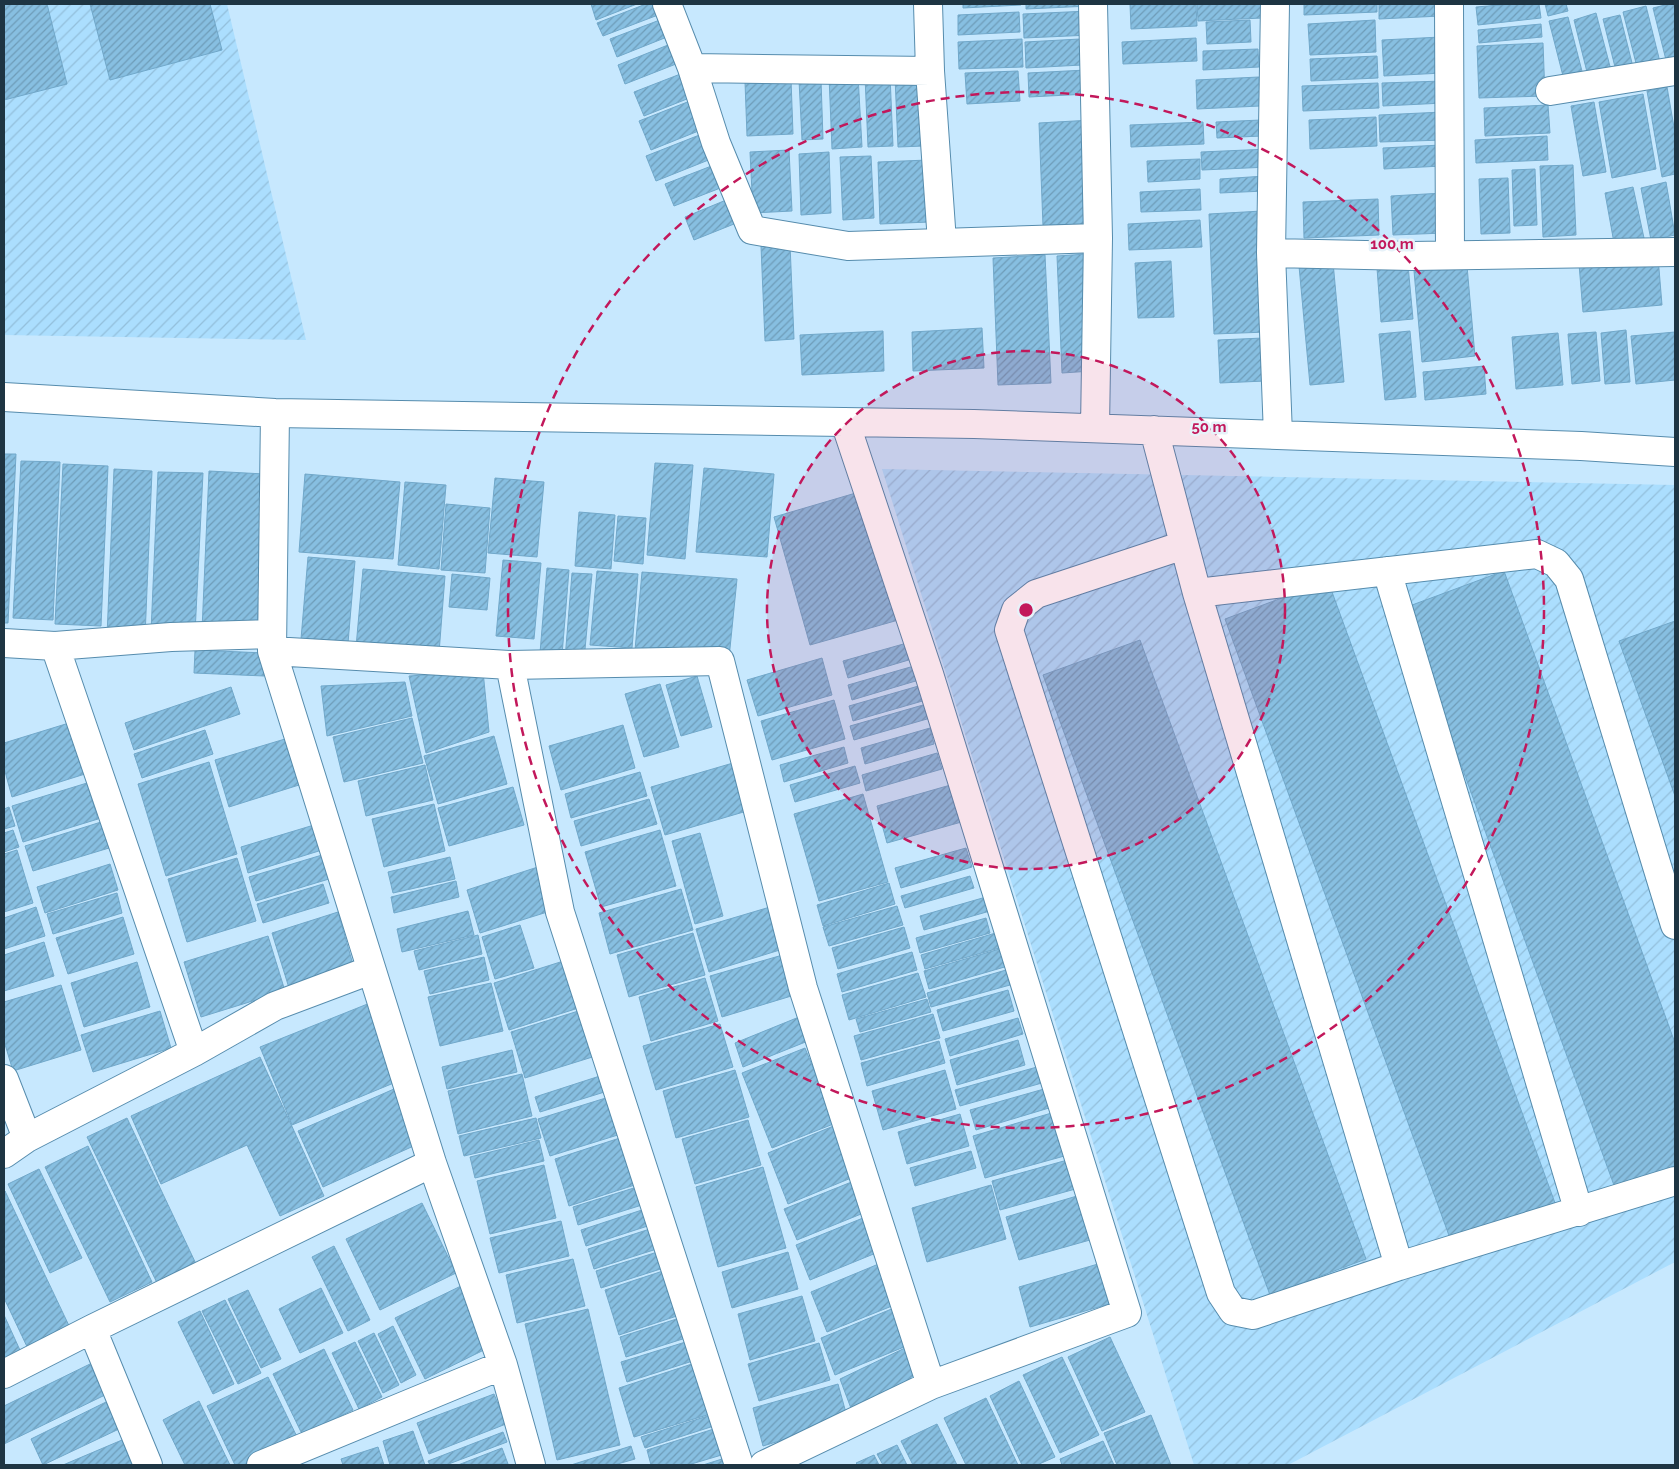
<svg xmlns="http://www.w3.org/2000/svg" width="1679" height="1469" font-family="Raleway,sans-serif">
	<defs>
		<pattern id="industrial-furrows" width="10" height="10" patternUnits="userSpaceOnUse" patternTransform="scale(1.25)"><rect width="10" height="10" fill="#abdefe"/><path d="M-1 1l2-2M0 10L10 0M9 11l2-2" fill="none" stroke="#93bfdb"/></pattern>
		<pattern id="building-hatch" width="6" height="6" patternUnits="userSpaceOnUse" patternTransform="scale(1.25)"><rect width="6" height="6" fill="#87bfe1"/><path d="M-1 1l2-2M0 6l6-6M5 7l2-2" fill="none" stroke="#6e9cb8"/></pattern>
	</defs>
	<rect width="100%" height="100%" fill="#c7e8fe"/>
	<path fill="url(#industrial-furrows)" d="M4 4H227L306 340 4 335Z
		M882 469 1675 485V1262L1288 1465H1194Z"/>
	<path fill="url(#building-hatch)" stroke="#71a8ca" d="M4 4H47L67 84 4 100Z
		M90 4H210L222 50 110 80Z
		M591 4H637L596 20Z
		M646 4H653L658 15 603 36 597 23Z
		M963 4H1021V5L963 8Z
		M1026 4H1089L1090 6 1026 9Z
		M1130 4H1196L1197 26 1131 29Z
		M1197 4H1262V18L1198 21Z
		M1304 4H1377V12L1304 15Z
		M1379 4H1441V16L1379 19Z
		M1511 4H1539L1541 18 1478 25 1476 7Z
		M1545 4H1566L1568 11 1548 16Z
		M1669 4H1675V62L1667 64 1653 8Z
		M1646 6 1661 66 1638 71 1623 12Z
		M1089 11 1091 35 1024 38 1023 14Z
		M1019 12 1020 32 958 35V15Z
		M1596 13 1612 74 1589 80 1574 20Z
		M1620 15 1633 67 1616 71 1603 19Z
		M1568 17 1583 75 1564 80 1549 21Z
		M665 18 672 35 617 57 610 39Z
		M1250 20 1251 42 1207 44 1206 22Z
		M1375 20 1376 52 1310 55 1308 24Z
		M1541 24 1542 37 1479 43 1478 30Z
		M1441 37 1443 73 1384 76 1382 40Z
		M1196 38 1197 61 1123 64 1122 42Z
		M1022 39 1023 67 959 69 958 42Z
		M1080 39 1082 65 1026 68 1025 42Z
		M1543 43 1545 96 1479 98 1477 46Z
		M668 45 676 64 625 84 618 65Z
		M1258 49 1259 67 1203 70V51Z
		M1377 56 1378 78 1311 81 1310 59Z
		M1086 70 1088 94 1029 97 1028 73Z
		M1018 71 1020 101 967 104 965 73Z
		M683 73 692 97 644 116 634 92Z
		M858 75 862 147 832 149 829 76Z
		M890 75 893 146 868 147 865 76Z
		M920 76 924 146 898 147 895 77Z
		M1259 77 1260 106 1197 109 1196 80Z
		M791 79 793 134 747 136 745 82Z
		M799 80H821L823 139 802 140Z
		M1443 81 1444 103 1383 106 1382 83Z
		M1378 83 1379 108 1303 111 1302 86Z
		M1667 87 1675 133V174L1662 177 1647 91Z
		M1643 94 1656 169 1612 178 1599 102Z
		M695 99 706 128 651 150 639 121Z
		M1594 102 1606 172 1583 176 1571 106Z
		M1548 105 1550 133 1485 136 1484 108Z
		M1443 112 1444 140 1380 142 1379 115Z
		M1376 117 1377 146 1310 149 1309 120Z
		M1092 120 1096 224 1043 226 1039 123Z
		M1261 120 1262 136 1217 138 1216 122Z
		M1203 122 1204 144 1131 147 1130 125Z
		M707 132 716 157 656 181 646 156Z
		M1547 136 1548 160 1476 163 1475 140Z
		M1441 145 1442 166 1384 169 1383 148Z
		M1269 149V167L1202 170 1201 152Z
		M789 150 792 211 753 213 750 152Z
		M829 152 831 213 801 215 799 154Z
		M871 156 874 218 843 220 840 157Z
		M1200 159V179L1148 182 1147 161Z
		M928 160 930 222 880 224 878 162Z
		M714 165 723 187 674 206 665 184Z
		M1573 165 1576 235 1543 237 1540 166Z
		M1535 169 1537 225 1514 226 1512 170Z
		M1265 176V191L1220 193V179Z
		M1508 178 1510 233 1481 234 1479 179Z
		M1666 182 1675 235 1651 240 1641 188Z
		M1633 187 1644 238 1614 243 1605 193Z
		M1200 189 1201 210 1141 212 1140 192Z
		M1443 193 1445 233 1393 235 1391 196Z
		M731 198 739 222 694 240 685 217Z
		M1378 199 1379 235 1304 238 1303 202Z
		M1262 211 1267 332 1214 334 1209 214Z
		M1200 220 1202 247 1129 250 1128 224Z
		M790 244 794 339 765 341 761 246Z
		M1087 254 1092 371 1062 373 1057 256Z
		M1045 255 1051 383 998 385 993 258Z
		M1658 257 1662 305 1583 312 1579 264Z
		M1171 261 1174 317 1138 318 1135 263Z
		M1333 262 1344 382 1310 385 1299 266Z
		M1408 265 1413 319 1381 322 1377 268Z
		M1467 266 1475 356 1422 362 1414 271Z
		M982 328 984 368 913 371 912 332Z
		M1626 330 1630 382 1605 384 1601 333Z
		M883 331 884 371 802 375 800 335Z
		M1410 331 1416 397 1385 400 1379 334Z
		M1596 332 1600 381 1572 384 1568 334Z
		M1675 332V380L1636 384 1631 336Z
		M1558 333 1563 385 1516 389 1512 337Z
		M1263 338 1265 381 1220 383 1218 340Z
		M1484 366 1486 394 1425 400 1423 372Z
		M4 454H16L8 623H4Z
		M21 461 60 462 53 620 13 618Z
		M655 463 693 465 685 559 647 555Z
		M63 464 108 466 101 626 55 624Z
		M704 468 774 474 767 557 696 552Z
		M114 469 152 471 145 637 107 636Z
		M209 471 264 474 257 632 202 630Z
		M158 472 203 473 195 633 151 632Z
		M305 474 400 482 393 559 299 552Z
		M495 478 544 482 537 557 488 553Z
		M405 482 446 485 439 569 398 565Z
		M866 490 902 619 810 645 774 517Z
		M446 504 490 508 485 573 441 570Z
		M579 512 615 515 611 569 575 566Z
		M618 516 646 518 643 564 614 561Z
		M308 557 355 561 348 643 301 639Z
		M503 560 541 563 534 639 496 636Z
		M547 568 569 570 562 655 540 653Z
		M363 569 445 576 439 653 356 647Z
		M597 571 638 574 632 648 590 645Z
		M1504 571 1675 1043V1166L1615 1188 1404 608Z
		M642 572 737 579 729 658 635 650Z
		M572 573 592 574 584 660 565 659Z
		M452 574 490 578 487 610 449 607Z
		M1328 581 1555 1203 1451 1241 1225 619Z
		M1675 621V796L1619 641Z
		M1140 640 1366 1259 1270 1295 1043 675Z
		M907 643 912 659 848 678 843 661Z
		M195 650 265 653 264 676 194 673Z
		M822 658 832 695 758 716 747 680Z
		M914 666 919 680 852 700 848 685Z
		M483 671 489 732 426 753 409 676Z
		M697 676 712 727 681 736 666 685Z
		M405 682 412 716 327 736 321 686Z
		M660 684 679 747 644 757 625 694Z
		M922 685 926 700 853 721 849 706Z
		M231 687 240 714 134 750 125 723Z
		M834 700 845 739 772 760 761 721Z
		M930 703 934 717 854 740 850 726Z
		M412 718 423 763 344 782 333 737Z
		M69 723 85 774 12 797 4 768V743Z
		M623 725 635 768 561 790 549 746Z
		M930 728 934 744 865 764 861 748Z
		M205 730 213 754 142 778 134 754Z
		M494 736 507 784 438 804 424 756Z
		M285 739 299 785 229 807 215 760Z
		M844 747 848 763 784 782 780 765Z
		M937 753 942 769 866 791 862 775Z
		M209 762 237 854 166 876 138 784Z
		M733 763 747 811 665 835 651 787Z
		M425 765 433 800 366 816 358 781Z
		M855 766 860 783 795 802 790 785Z
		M640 772 647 796 571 818 565 794Z
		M87 783 98 819 23 842 12 806Z
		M954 784 965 821 887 843 877 806Z
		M513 787 524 825 449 846 438 808Z
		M863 794 888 882 819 901 794 814Z
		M649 799 657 824 581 846 574 821Z
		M434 804 445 851 384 867 372 819Z
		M9 807 15 826 4 829V809Z
		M101 822 109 848 33 871 25 846Z
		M314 825 322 850 248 873 241 847Z
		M13 830 19 847 4 852V833Z
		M660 830 676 886 601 907 585 852Z
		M700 833 723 916 695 924 672 841Z
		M966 848 972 867 901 888 895 868Z
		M17 850 33 903 4 912V854Z
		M322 855 329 879 256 901 249 877Z
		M450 857 455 879 393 893 388 872Z
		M237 858 256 921 187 942 168 879Z
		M110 864 118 890 45 913 37 887Z
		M544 865 557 909 480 933 467 890Z
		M970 876 974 888 905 908 901 896Z
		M456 881 459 897 394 913 391 897Z
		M889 883 895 904 823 926 817 905Z
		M323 884 329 903 263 923 257 904Z
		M681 889 693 930 610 954 599 913Z
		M117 893 122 913 53 934 47 914Z
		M986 897 990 911 924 930 920 916Z
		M897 906 903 925 829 946 823 927Z
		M36 907 45 936 4 949V918Z
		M770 907 783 949 709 972 696 929Z
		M468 911 474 935 402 952 397 929Z
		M338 912 354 968 289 988 272 933Z
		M123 917 134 954 68 974 56 938Z
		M986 918 990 933 920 953 916 938Z
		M520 925 534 968 495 979 482 937Z
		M904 927 910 948 838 969 832 948Z
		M999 932 1003 947 925 969 921 955Z
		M693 933 705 975 629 997 617 955Z
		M478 935 482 954 419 970 414 951Z
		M268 936 285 991 201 1017 184 962Z
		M44 942 54 976 4 991V955Z
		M1003 948 1008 966 929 989 924 971Z
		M912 952 917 970 842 992 837 974Z
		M786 954 798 994 722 1017 710 976Z
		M484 957 489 980 430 994 424 971Z
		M573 958 588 1005 509 1030 494 983Z
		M137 962 150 1007 84 1027 71 983Z
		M1006 970 1010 985 931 1007 927 993Z
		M918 973 926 997 849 1020 842 995Z
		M705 978 718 1021 651 1041 639 997Z
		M491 983 503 1031 440 1046 428 997Z
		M61 985 81 1050 13 1071 4 1041V1002Z
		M1008 990 1014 1011 943 1031 937 1010Z
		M927 999 931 1012 860 1032 856 1019Z
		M370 1003 401 1080 292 1125 260 1047Z
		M588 1008 602 1054 525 1078 511 1032Z
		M160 1011 171 1048 93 1072 81 1035Z
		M933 1014 940 1038 861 1060 854 1036Z
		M804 1015 813 1039 743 1067 735 1043Z
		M1018 1018 1023 1034 950 1056 945 1039Z
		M720 1024 733 1067 656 1090 643 1046Z
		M1018 1040 1025 1065 957 1085 950 1060Z
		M939 1041 945 1063 867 1086 861 1063Z
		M805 1048 836 1123 772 1148 742 1073Z
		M512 1050 517 1072 447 1089 442 1067Z
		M260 1057 324 1196 280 1216 247 1145 161 1184 131 1116Z
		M1037 1067 1042 1083 960 1106 955 1090Z
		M735 1070 749 1117 676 1138 663 1091Z
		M945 1070 956 1109 883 1130 872 1091Z
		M522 1074 532 1116 458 1134 448 1091Z
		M606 1074 611 1090 540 1112 535 1097Z
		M394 1089 418 1144 323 1187 298 1131Z
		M1044 1089 1049 1108 976 1130 970 1110Z
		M609 1097 621 1134 550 1156 538 1119Z
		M1055 1112 1068 1155 985 1178 973 1136Z
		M960 1114 969 1146 907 1164 898 1132Z
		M127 1118 197 1266 158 1285 87 1137Z
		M536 1118 541 1138 464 1156 459 1136Z
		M748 1120 761 1165 695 1184 682 1139Z
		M836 1125 856 1176 788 1204 768 1153Z
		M626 1136 641 1183 569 1206 555 1159Z
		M539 1140 544 1161 475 1178 470 1157Z
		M88 1146 152 1282 110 1302 45 1167Z
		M971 1151 976 1168 915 1186 910 1168Z
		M1071 1159 1079 1188 1000 1210 992 1181Z
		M544 1165 556 1218 490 1234 477 1181Z
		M763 1167 786 1248 718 1267 696 1187Z
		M39 1169 82 1258 50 1273 8 1184Z
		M854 1181 866 1212 797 1240 784 1209Z
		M991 1185 1006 1239 927 1262 912 1208Z
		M637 1187 642 1205 578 1225 573 1207Z
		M5 1191 72 1332 30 1353 4 1298Z
		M1077 1196 1090 1240 1019 1260 1006 1217Z
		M422 1203 456 1273 380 1310 346 1239Z
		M651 1207 657 1223 586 1246 581 1230Z
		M863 1218 876 1253 810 1280 796 1245Z
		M561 1221 569 1256 499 1273 490 1238Z
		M656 1227 663 1247 594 1269 588 1249Z
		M334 1246 370 1320 348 1331 312 1257Z
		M664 1250 670 1266 601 1288 596 1271Z
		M788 1252 798 1289 732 1308 722 1272Z
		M573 1259 585 1306 517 1323 506 1275Z
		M881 1263 897 1304 827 1332 811 1292Z
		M1098 1264 1109 1304 1030 1327 1019 1287Z
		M669 1269 683 1314 619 1335 605 1290Z
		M463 1285 492 1346 425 1379 395 1318Z
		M321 1288 343 1333 300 1353 279 1309Z
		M248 1290 281 1359 261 1368 228 1299Z
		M802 1296 815 1341 750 1360 738 1314Z
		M225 1300 261 1373 238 1384 202 1311Z
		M894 1308 909 1345 835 1375 821 1338Z
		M588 1309 620 1445 557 1460 525 1324Z
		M200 1311 234 1384 213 1394 178 1322Z
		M4 1315 24 1359 4 1369Z
		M686 1316 692 1336 626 1357 620 1337Z
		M393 1326 416 1375 401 1383 378 1334Z
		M374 1333 399 1385 383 1393 358 1341Z
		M1110 1337 1145 1412 1102 1431 1068 1357Z
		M692 1340 699 1359 627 1382 621 1362Z
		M355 1342 382 1397 359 1409 332 1353Z
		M819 1343 830 1380 759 1401 748 1364Z
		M905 1348 922 1378 855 1419 840 1379Z
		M324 1349 353 1410 302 1434 273 1374Z
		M1062 1357 1099 1435 1060 1453 1023 1375Z
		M698 1362 714 1413 634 1437 619 1388Z
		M90 1364 105 1395 4 1444V1406Z
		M268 1377 300 1443 253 1465H235L207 1406Z
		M1019 1381 1055 1457 1037 1465H1022L990 1396Z
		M838 1384 848 1420 763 1446 753 1408Z
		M494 1394 506 1424 429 1454 417 1423Z
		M986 1398 1018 1465H966L944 1418Z
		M199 1401 230 1465H185L163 1420Z
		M106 1402 119 1429 43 1465 31 1439Z
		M714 1414 717 1425 645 1448 641 1437Z
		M1151 1415 1171 1465H1117L1104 1433Z
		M937 1424 957 1465H913L901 1441Z
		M717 1428 725 1454 688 1465H651L647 1450Z
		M413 1431 425 1465H390L383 1441Z
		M503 1432 507 1442 446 1465H430L428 1461Z
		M122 1440 132 1465H63Z
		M1103 1441 1114 1465H1062L1060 1459Z
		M897 1445 907 1465H883L877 1454Z
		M631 1446 635 1459 614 1465H571Z
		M378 1447 384 1465H343L341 1459Z
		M502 1448 508 1464 458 1465Z
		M874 1455 879 1465H858L856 1463Z
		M722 1459 724 1465H703Z"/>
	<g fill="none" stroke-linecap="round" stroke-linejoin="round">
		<defs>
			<path id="minor" d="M667 4 692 68 716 143 752 230 848 246 1098 238
				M928 4 930 71 942 242
				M1093 4 1098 238 1095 428
				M1275 4 1271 253 1278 435
				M1449 4 1450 255
				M692 68 930 71
				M1550 91 1675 71
				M1271 253 1412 256 1675 252
				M4 397 275 413 974 424 1581 446 1675 452
				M275 413 272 651 432 1163 503 1365 531 1465
				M1154 430 1197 593 1399 1266
				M1184 545 1036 594 1016 610 1009 630 1221 1293 1233 1311 1253 1315 1399 1266 1675 1181
				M1387 571 1579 1212
				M1197 593 1537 554 1556 563 1569 579 1675 925
				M4 643 55 646 171 637 272 634
				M55 646 194 1052
				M272 651 510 665 720 661 803 988 931 1385
				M510 665 560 912 739 1465
				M4 1079 27 1138
				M4 1154 27 1138 194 1052 275 1006 371 970
				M92 1329 148 1465
				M4 1374 92 1329 432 1163
				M261 1465 503 1365
				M764 1465 931 1385 1127 1313 929 674 845 422"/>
		</defs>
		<use href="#minor" stroke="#568cad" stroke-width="30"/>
		<use href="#minor" stroke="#fff" stroke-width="28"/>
	</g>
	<circle cx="1026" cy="610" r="259" fill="#c2185b" fill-opacity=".12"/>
	<g fill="none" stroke="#c2185b" stroke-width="2.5" stroke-dasharray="9 6">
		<circle cx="1026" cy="610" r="259"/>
		<circle cx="1026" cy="610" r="518"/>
	</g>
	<circle cx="1026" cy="610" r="8" fill="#c2185b" stroke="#e7f2f9" stroke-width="2.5"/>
	<g font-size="15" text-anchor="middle" font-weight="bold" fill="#c2185b" stroke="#e7f2f9" stroke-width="5" stroke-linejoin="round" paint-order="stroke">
		<text x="1392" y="249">100 m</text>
		<text x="1209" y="432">50 m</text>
	</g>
	<rect width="1679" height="1469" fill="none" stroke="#1e3543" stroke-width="10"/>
</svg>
